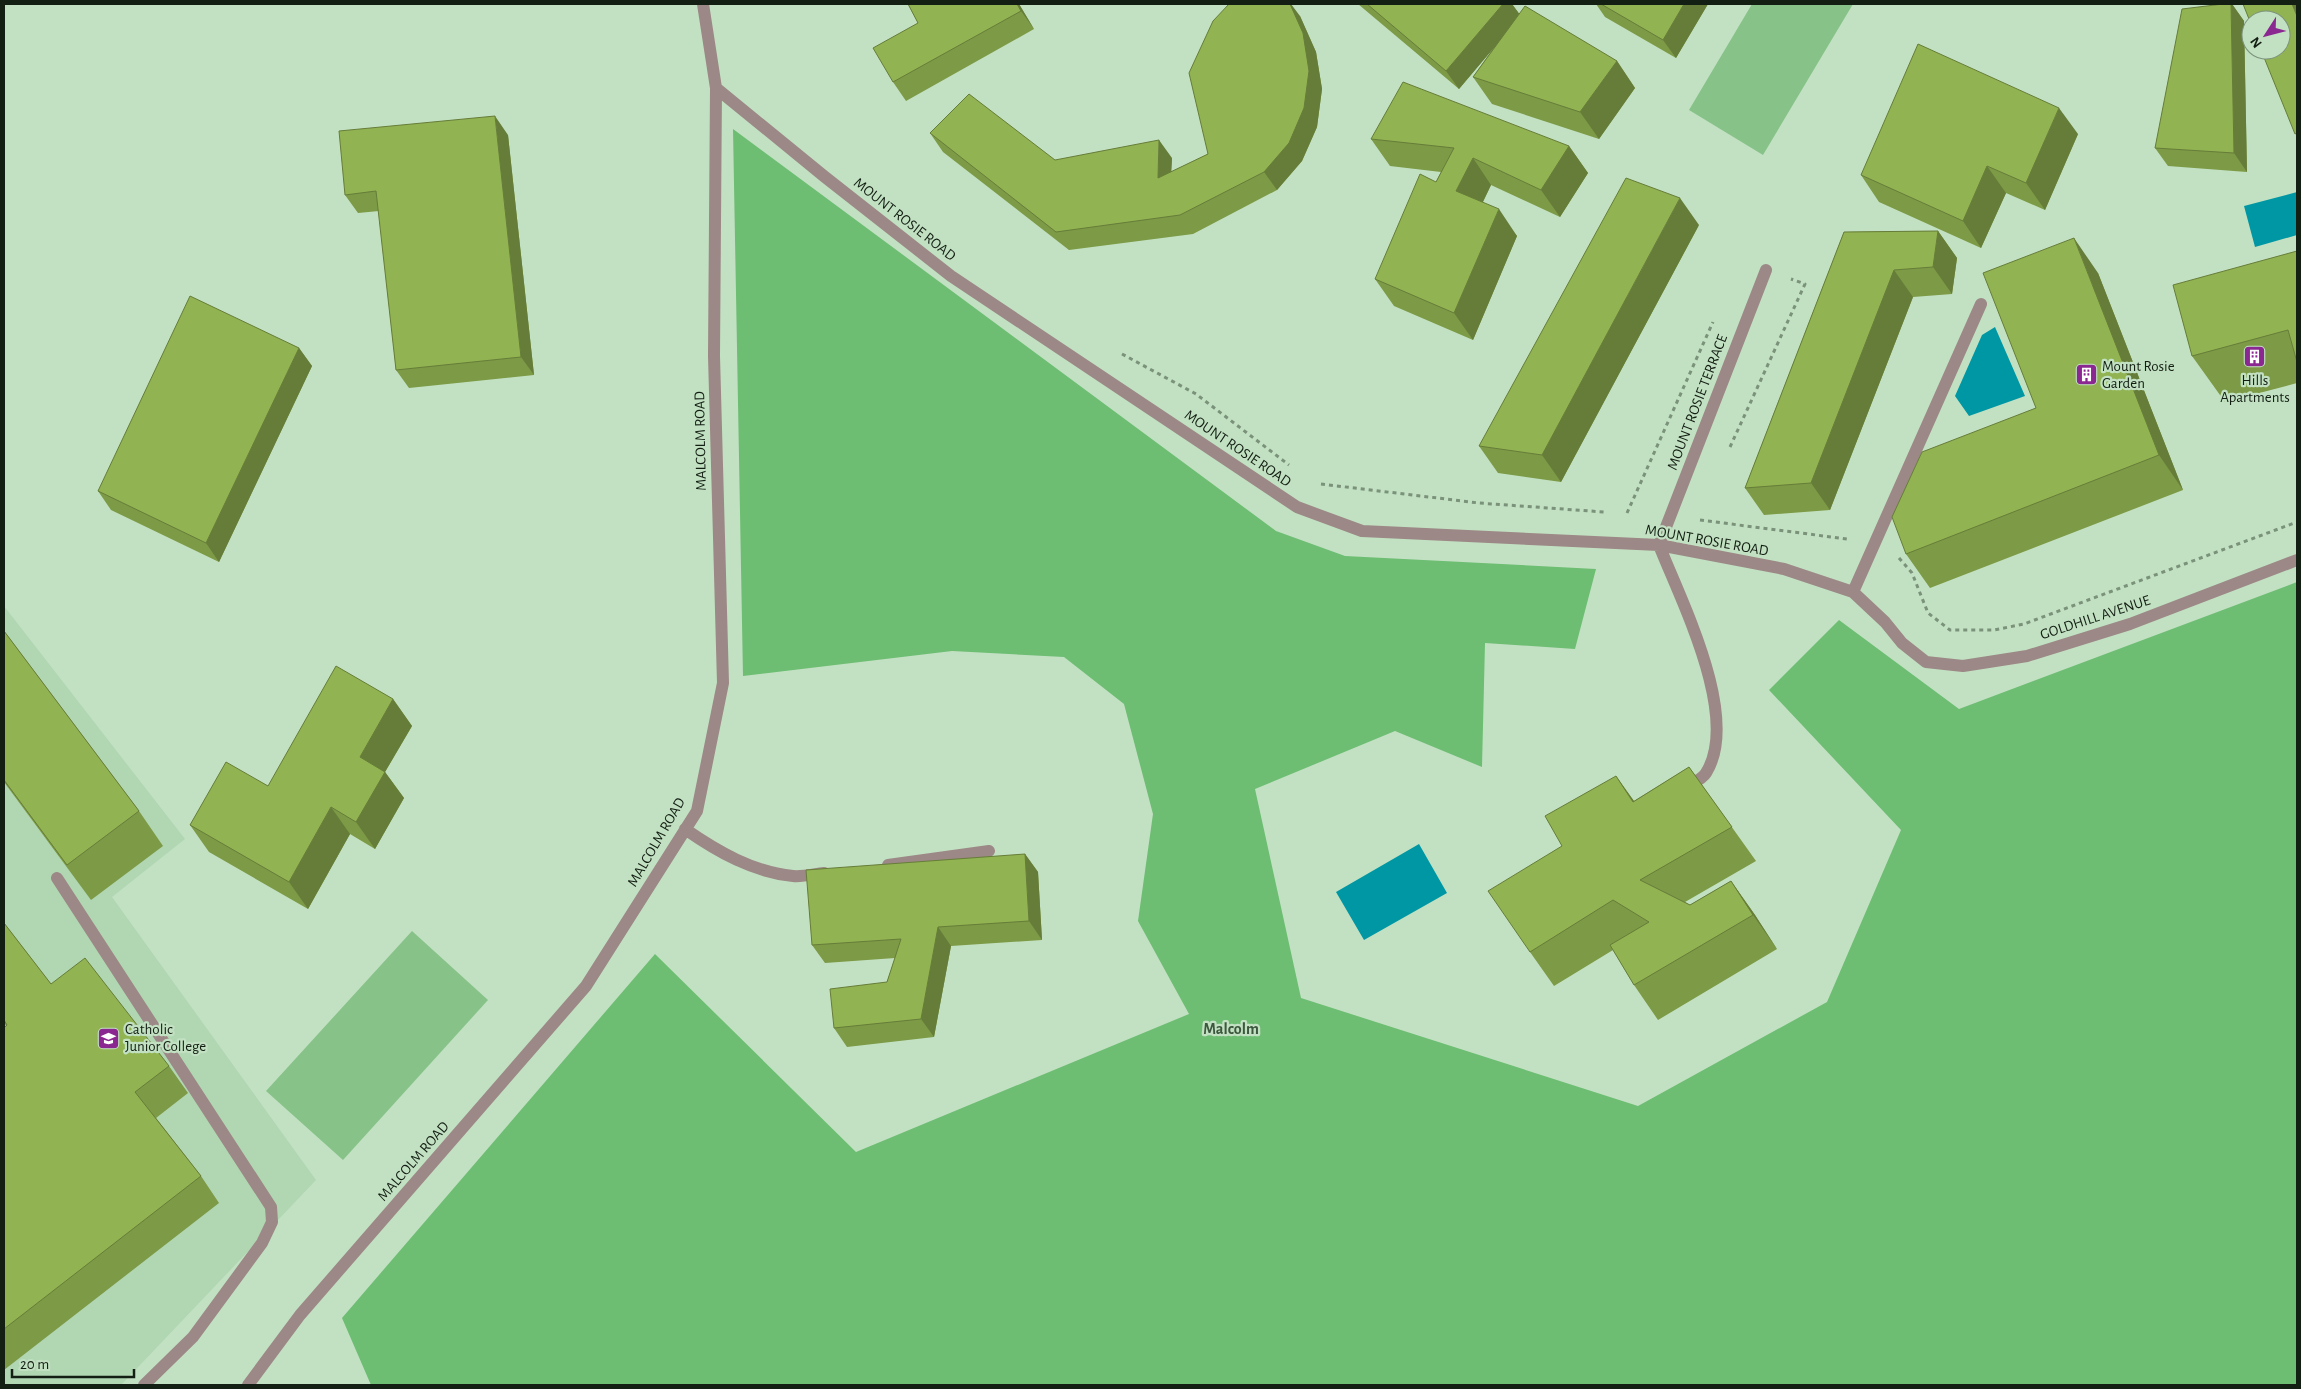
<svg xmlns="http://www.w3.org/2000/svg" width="2301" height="1389" font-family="'Alegreya Sans',sans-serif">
	<rect width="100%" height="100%" fill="#c2e1c2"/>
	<path fill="#b1d6b2" d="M4 606 185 839 112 897 316 1180 121 1385H4Z"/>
	<path fill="#87c289" d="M1752 4H1853L1763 155 1689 110Z
		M412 931 488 1000 343 1160 266 1091Z"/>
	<path fill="#6dbd73" d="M733 129 1276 531 1345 556 1596 569 1575 649 1485 643 1482 767 1395 731 1255 789 1301 998 1638 1106 1827 1002 1901 830 1769 690 1839 620 1959 709 2297 582V1385H371L342 1318 655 954 856 1152 1189 1014 1138 921 1153 814 1124 704 1064 657 952 651 743 676Z"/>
	<path fill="#0097a4" d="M2297 192V235L2255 247 2244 206Z
		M1995 327 2025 396 1969 416 1955 396 1982 335Z
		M1419 844 1447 893 1364 940 1336 892Z"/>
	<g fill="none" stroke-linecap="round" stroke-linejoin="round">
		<path stroke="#7a917a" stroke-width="3" stroke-dasharray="4 4" stroke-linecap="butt" d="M1122 354 1196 394 1289 465
			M1730 447 1805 284 1791 279
			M1321 484 1479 503 1604 512
			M1627 513 1713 322
			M1700 520 1847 539
			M1899 558 1912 573 1928 613 1950 630H1994L2024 624 2297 522"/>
		<path stroke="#9c8886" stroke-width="12" d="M716 88 825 177 951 276 1297 507 1362 531 1659 545 1784 569 1853 592 1885 622 1902 643 1926 662 1963 666 2027 656 2130 624 2297 560
			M1659 545C1681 601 1741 717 1706 773 1702 780 1690 784 1684 788
			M1659 545 1766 270
			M1853 592 1981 304
			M685 829C718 852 753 872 793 876 803 877 814 874 824 873
			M888 865 989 851
			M57 878 271 1207 272 1222 262 1243 193 1337 144 1385
			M248 1385 300 1315 586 986 697 811 723 683 714 356 716 88 703 4"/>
	</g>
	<path fill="#7d9a46" d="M908 4H1019L1034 29 906 101 893 82 918 23Z
		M1358 4H1512L1519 14 1617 61 1635 88 1599 139 1492 104 1473 77 1494 47 1459 89Z
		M1596 4H1708L1676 58 1605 17Z
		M2223 4H2232L2244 21 2247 172 2168 166 2155 148Z
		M1300 16 1316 52 1322 89 1317 127 1302 161 1277 190 1193 234 1069 250 943 152 930 133 1055 160 1172 158 1171 172 1208 154Z
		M2078 134 2045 210 2006 193 1981 248 1879 202 1861 175Z
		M508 135 534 375 409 388 396 370 379 211 358 213 345 195Z
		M1371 139 1569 146 1588 173 1560 217 1491 185 1483 202 1517 236 1473 340 1394 306 1375 279 1436 182 1441 172 1390 166Z
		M1699 225 1561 482 1498 473 1479 446Z
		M1938 231 1957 258 1952 294 1913 297 1830 510 1764 515 1745 488 1844 232Z
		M2297 251V383L2225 402 2192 356Z
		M2098 273 2183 490 1930 588 1906 554 2036 408Z
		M299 348 312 366 219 562 111 510 98 491Z
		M4 631 139 811 163 846 91 900 4 782Z
		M393 699 412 726 385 772 404 798 375 849 350 834 308 909 209 852 190 825 268 786Z
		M1689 767 1756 861 1685 902 1690 905 1731 881 1755 915 1777 949 1658 1020 1634 985 1613 950 1554 986 1530 952 1562 846 1616 776 1634 801Z
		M1025 854 1038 872 1042 940 951 946 934 1037 847 1047 834 1028 887 982 895 958 825 963 812 945Z
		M4 923 51 984 169 1066 188 1093 156 1118 201 1176 219 1203 4 1370V1028L6 1026 4 1022Z"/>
	<path fill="#667d39" d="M1017 4H1019L1034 29 1021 11Z
		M1290 4H1291L1300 16 1316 52 1322 89 1317 127 1302 161 1277 190 1264 172Z
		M1503 4H1512L1521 16 1459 89 1446 71Z
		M1684 4H1708L1676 58 1663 40Z
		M2231 4H2232L2244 21 2247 172 2234 153Z
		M2292 4H2297V16Z
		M1617 61 1635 88 1599 139 1580 112Z
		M2059 108 2078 134 2045 210 2026 183Z
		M495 116 508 135 534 375 521 357Z
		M1159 140 1172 158 1170 197 1158 178Z
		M1569 146 1588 173 1560 217 1541 190Z
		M1473 158 1491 185 1475 218 1456 191Z
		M1987 166 2006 193 1981 248 1963 221Z
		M1680 198 1699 225 1561 482 1542 455Z
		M1499 209 1517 236 1473 340 1454 313Z
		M1938 231 1957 258 1952 294 1933 267Z
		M2074 238 2098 273 2183 490 2159 455Z
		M1894 270 1913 297 1830 510 1811 483Z
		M299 348 312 366 219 562 206 543Z
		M393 699 412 726 385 772 404 798 375 849 356 822 360 757Z
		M1616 776 1641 811 1633 802Z
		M331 807 350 834 308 909 289 882Z
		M1025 854 1038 872 1042 940 1029 921Z
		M1731 881 1755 915 1777 949 1753 915Z
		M938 927 951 946 934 1037 921 1019Z"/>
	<path fill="#91b351" stroke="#667d39" d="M908 4H1017L1021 11 893 82 873 48 918 23Z
		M1229 4H1290L1303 33 1309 71 1304 108 1289 143 1264 172 1180 215 1056 232 930 133 969 94 1055 160 1159 140 1158 178 1208 154 1189 73 1213 21Z
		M1367 4H1503L1446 71Z
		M1601 4H1684L1663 40Z
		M2223 4H2231L2234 153 2155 148 2182 9Z
		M2243 4H2292L2297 16V133L2295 134 2261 50H2281V20H2251V24Z
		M1525 6 1617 61 1580 112 1473 77Z
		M1918 44 2059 108 2026 183 1987 166 1963 221 1861 175Z
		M1403 82 1569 146 1541 190 1473 158 1456 191 1499 209 1454 313 1375 279 1420 174 1436 182 1454 148 1371 139Z
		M495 116 521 357 396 370 376 191 345 195 339 131Z
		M1626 178 1680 198 1542 455 1479 446Z
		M1938 231 1933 267 1894 270 1811 483 1745 488 1844 232Z
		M2074 238 2159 455 1906 554 1892 517 1922 452 2036 408 1983 273Z
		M2297 251V362L2288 330 2192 356 2173 285Z
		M190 296 299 348 206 543 98 491Z
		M4 631 139 811 67 865 4 780Z
		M336 666 393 699 360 757 385 772 356 822 331 807 289 882 190 825 226 762 268 786Z
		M1689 767 1732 827 1640 880 1690 905 1731 881 1753 915 1634 985 1610 945 1649 922 1613 900 1530 952 1488 891 1562 846 1545 816 1616 776 1633 802Z
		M1025 854 1029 921 938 927 921 1019 834 1028 830 989 887 982 901 939 812 945 806 870Z
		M4 923 51 984 85 958 169 1066 135 1092 201 1176 4 1329V1028L7 1025 4 1020Z"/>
	<defs>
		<symbol id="building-square" viewBox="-11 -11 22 22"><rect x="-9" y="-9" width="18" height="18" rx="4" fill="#8a2790" stroke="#c2e1c2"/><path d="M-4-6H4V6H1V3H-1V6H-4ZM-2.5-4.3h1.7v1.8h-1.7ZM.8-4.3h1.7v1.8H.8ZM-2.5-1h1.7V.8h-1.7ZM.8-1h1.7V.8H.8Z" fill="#fff"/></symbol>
		<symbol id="university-square" viewBox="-11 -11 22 22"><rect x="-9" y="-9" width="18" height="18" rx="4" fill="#8a2790" stroke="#c2e1c2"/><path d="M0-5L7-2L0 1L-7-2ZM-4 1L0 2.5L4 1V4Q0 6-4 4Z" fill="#fff"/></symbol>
	</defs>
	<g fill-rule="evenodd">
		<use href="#building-square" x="2242" y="344" width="25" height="25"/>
		<use href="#building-square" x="2074" y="362" width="25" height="25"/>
		<use href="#university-square" x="96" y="1026" width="25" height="25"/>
	</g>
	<g text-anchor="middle" stroke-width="4.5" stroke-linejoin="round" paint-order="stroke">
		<g font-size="15" fill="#141f14" stroke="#c2e1c2">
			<text transform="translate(905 219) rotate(38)" y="5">MOUNT ROSIE ROAD</text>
			<text transform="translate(1697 402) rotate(-69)" y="5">MOUNT ROSIE TERRACE</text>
			<text transform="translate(700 441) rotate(-91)" y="5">MALCOLM ROAD</text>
			<text transform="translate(1238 448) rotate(34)" y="5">MOUNT ROSIE ROAD</text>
			<text transform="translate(1707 540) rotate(10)" y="5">MOUNT ROSIE ROAD</text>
			<text transform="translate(2095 617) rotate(-18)" y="5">GOLDHILL AVENUE</text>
			<text transform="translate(656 842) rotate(-60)" y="5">MALCOLM ROAD</text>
			<text transform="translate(413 1161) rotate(-49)" y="5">MALCOLM ROAD</text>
		</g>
		<g font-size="15" fill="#141f14" stroke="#c2e1c2" text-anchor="start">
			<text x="2102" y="371">Mount Rosie<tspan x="2102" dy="17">Garden</tspan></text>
			<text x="2255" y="385" text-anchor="middle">Hills<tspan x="2255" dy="17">Apartments</tspan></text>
			<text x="125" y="1034">Catholic<tspan x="125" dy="17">Junior College</tspan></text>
		</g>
		<g font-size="16" font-weight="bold" fill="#3c573d" stroke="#c2e1c2">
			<text x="1231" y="1034">Malcolm</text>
		</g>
	</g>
	<rect width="2301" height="1389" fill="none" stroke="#141f14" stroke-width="10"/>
	<g transform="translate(2266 35) rotate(234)"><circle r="24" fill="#c2e1c2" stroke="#7c937c"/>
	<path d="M0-4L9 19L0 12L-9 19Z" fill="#8a2790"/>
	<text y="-8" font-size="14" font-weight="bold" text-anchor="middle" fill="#141f14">N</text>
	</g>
	<path d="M12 1369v8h122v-8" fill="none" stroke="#141f14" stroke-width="2.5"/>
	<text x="20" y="1369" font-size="15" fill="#141f14" stroke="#c2e1c2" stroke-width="4" paint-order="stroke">20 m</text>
</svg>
